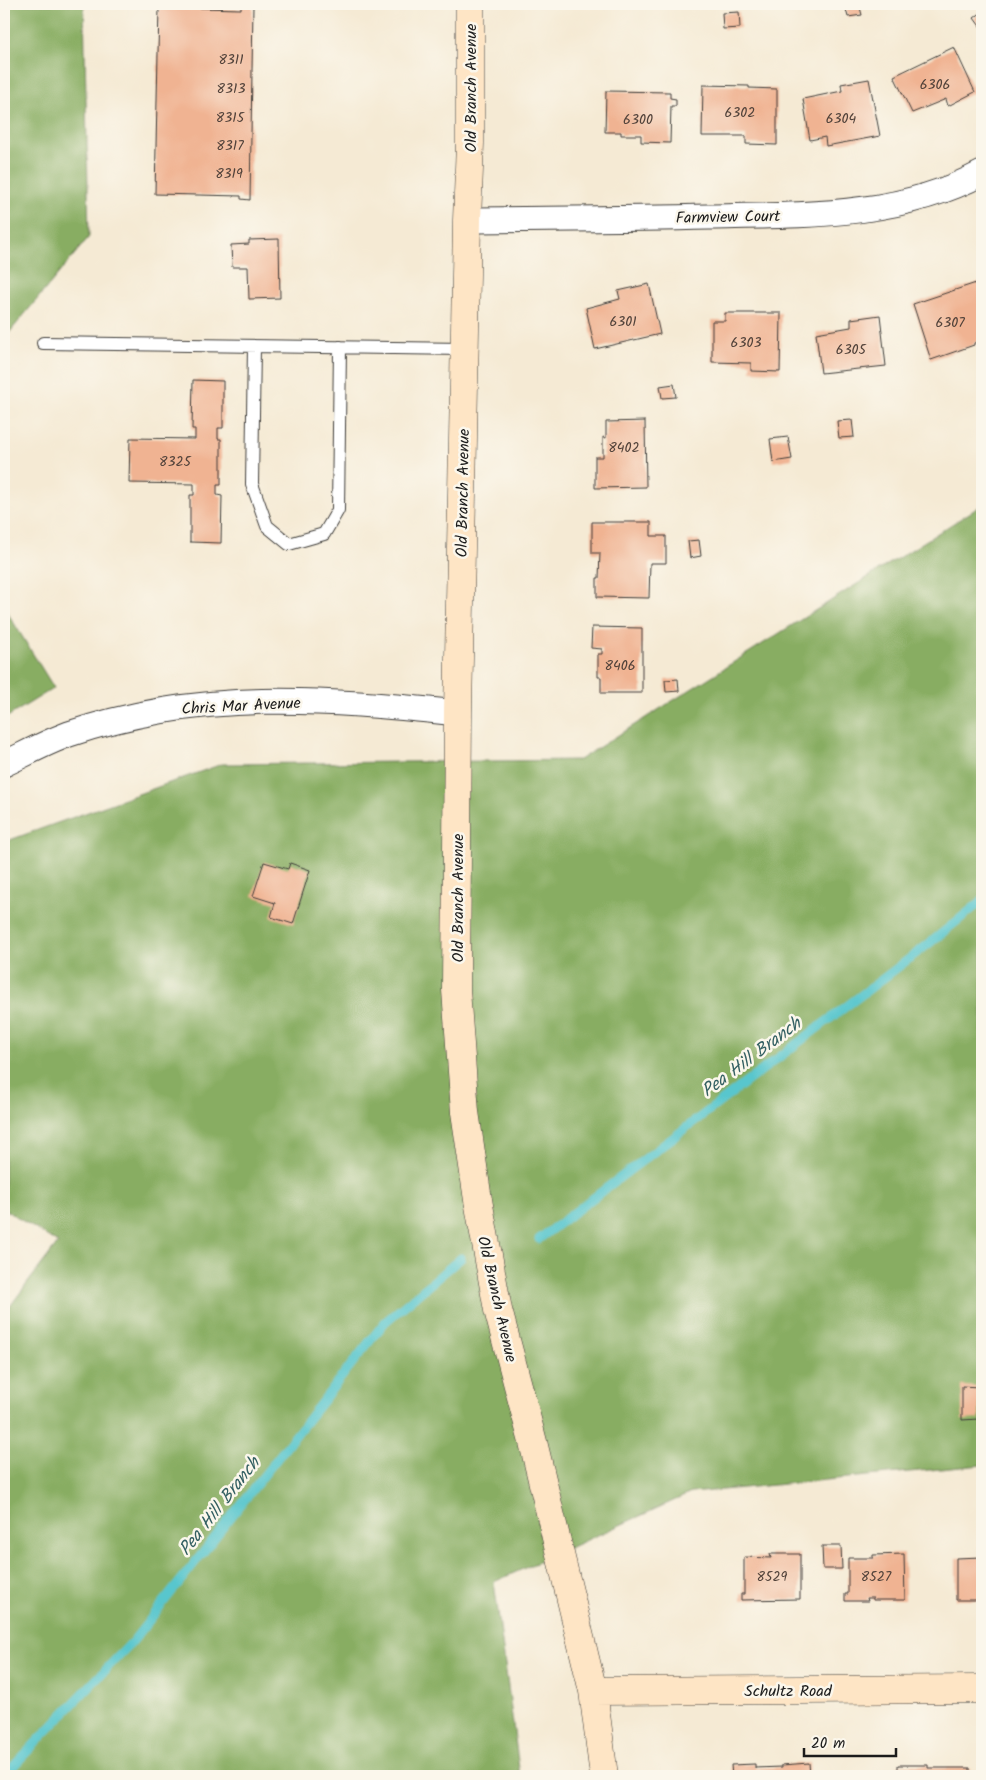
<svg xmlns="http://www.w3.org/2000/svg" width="986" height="1780" font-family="Kalam,sans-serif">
	<rect width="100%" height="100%" fill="#fbf7ec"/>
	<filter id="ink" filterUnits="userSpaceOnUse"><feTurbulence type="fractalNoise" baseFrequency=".02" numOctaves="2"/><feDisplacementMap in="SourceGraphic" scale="10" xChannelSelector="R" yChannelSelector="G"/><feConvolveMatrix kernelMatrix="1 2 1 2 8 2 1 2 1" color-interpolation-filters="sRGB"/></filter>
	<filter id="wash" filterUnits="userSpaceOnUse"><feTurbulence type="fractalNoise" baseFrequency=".0096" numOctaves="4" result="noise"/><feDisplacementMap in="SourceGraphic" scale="20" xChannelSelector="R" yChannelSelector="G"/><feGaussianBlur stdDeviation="1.12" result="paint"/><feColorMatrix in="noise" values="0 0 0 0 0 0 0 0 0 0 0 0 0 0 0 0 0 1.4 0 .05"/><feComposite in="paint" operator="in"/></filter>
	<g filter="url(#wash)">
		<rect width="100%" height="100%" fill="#f5ead4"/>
		<path fill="#88ad62" stroke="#52643f" d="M4 4H84L89 237 4 339Z
			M982 505V1465L691 1493 494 1582 520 1776H4V1314L58 1243 4 1209V842L222 764 579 760Z
			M4 607 54 688 4 719Z"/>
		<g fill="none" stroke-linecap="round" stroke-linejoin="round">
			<path stroke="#59c6cd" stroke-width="9" d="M539 1239 926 946 982 901
				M4 1776 133 1641 385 1322 461 1258"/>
		</g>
		<g id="blocks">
			<path fill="#f0b392" d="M857 4H859L862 15 848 17 845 6Z
				M241 5H253L250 200 241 199V196L155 194 159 7 241 9Z
				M739 12 740 28 723 29 722 13Z
				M982 12V29L974 18Z
				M954 47 975 92 948 106 946 99 912 113 894 76Z
				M869 79 880 136 826 146 825 137 810 140 803 99 842 91 841 84Z
				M703 85 749 86V88L777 89V145L746 144V136H702Z
				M606 91 670 92V98L676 99V106H671L670 143 641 142V135H621V132H605Z
				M279 239 280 298 249 299 248 267H232L231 245 249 244V240Z
				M982 281V340L974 343V345L931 360 913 304Z
				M649 284 660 334 595 349 586 308 620 299 618 291Z
				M725 313H781L780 372 751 371V363L712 362V321H725Z
				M880 315 886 366 821 373 816 333 851 327V319Z
				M193 380 223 381V428H218V439H221V485H217V495L222 496 221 543 190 542V495H194V484L129 483 130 438 195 439V429H192Z
				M674 384 676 397 662 398 660 386Z
				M852 420 854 437 839 438 837 421Z
				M645 421 646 487 595 488V457H603V437L606 438V422Z
				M788 437 792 459 773 462 770 439Z
				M592 522H651V536H666V563H650L649 598 597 597V578H599L600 553H592Z
				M699 540 701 556 690 558 688 541Z
				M592 627 642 628V693H601V677H598V654H602V649L591 648Z
				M678 679 679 691 666 692 665 680Z
				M264 862 288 869 290 863 310 870 293 924 271 917 275 903 253 896Z
				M962 1386 979 1387V1419L962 1420Z
				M822 1546H841L842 1569H823Z
				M770 1554H800V1599L741 1600V1594H744V1557L771 1558Z
				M904 1554 905 1600H873V1598H867L868 1601H845V1594H848V1558H873V1555Z
				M982 1557V1600H956V1558Z
				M809 1763 810 1776H732L731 1765 755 1764V1768L782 1767V1765Z
				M898 1765H928V1768H970V1776H898Z"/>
		</g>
	</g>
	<g filter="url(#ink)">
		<use href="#blocks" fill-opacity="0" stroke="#3d3b38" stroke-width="1"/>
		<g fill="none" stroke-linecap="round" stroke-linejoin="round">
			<defs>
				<path id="lane" d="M43 343 465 349
					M254 346 252 484 267 526 289 544 324 534 338 510 340 347"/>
				<path id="street" d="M467 220C548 219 628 219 709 217 800 215 899 218 982 173
					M4 764C25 754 47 742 69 734 199 689 324 699 458 713"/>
				<path id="secondary" d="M470 4V143L467 220 458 713 456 990 465 1112 478 1200 498 1310 533 1442 593 1691 604 1776
					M593 1691 982 1689"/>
			</defs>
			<use href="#lane" stroke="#3d3b38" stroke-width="14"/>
			<use href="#street" stroke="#3d3b38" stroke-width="27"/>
			<use href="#secondary" stroke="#3d3b38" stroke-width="29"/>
			<use href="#lane" stroke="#fff" stroke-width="12"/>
			<use href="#street" stroke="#fff" stroke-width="25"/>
			<use href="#secondary" stroke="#fee5c5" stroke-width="28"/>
		</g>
	</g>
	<g text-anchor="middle" stroke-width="5" stroke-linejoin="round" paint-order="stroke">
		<g font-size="14" fill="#51423a">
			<text x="231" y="64">8311</text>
			<text x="935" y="89">6306</text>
			<text x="231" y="93">8313</text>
			<text x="740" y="117">6302</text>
			<text x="230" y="122">8315</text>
			<text x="841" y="123">6304</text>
			<text x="638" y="124">6300</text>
			<text x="230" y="150">8317</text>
			<text x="229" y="178">8319</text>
			<text x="623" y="326">6301</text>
			<text x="950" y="327">6307</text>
			<text x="746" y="347">6303</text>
			<text x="851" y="354">6305</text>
			<text x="624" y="452">8402</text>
			<text x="175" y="466">8325</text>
			<text x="620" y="670">8406</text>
			<text x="772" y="1581">8529</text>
			<text x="876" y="1581">8527</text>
		</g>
		<g font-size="16" fill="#1c1c1c" stroke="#fbf7ec">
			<text transform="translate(470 88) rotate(-90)" y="6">Old Branch Avenue</text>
			<text transform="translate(728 216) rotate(-1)" y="6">Farmview Court</text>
			<text transform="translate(462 493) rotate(-89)" y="6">Old Branch Avenue</text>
			<text transform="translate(241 705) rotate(-3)" y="6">Chris Mar Avenue</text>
			<text transform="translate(457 898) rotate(-90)" y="6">Old Branch Avenue</text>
			<text transform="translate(498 1299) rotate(77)" y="6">Old Branch Avenue</text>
			<text x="788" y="1696">Schultz Road</text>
		</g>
		<g font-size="18" font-style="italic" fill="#346063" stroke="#fbf7ec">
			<text transform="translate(751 1057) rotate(-37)" y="6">Pea Hill Branch</text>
			<text transform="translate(219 1506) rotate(-52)" y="6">Pea Hill Branch</text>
		</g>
	</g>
	<rect width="986" height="1780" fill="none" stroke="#fbf7ec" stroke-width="20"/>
	<path d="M804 1748v8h92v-8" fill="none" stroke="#1c1c1c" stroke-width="2.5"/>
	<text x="811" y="1748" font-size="15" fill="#1c1c1c" stroke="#fbf7ec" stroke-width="4" paint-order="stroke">20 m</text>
</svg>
